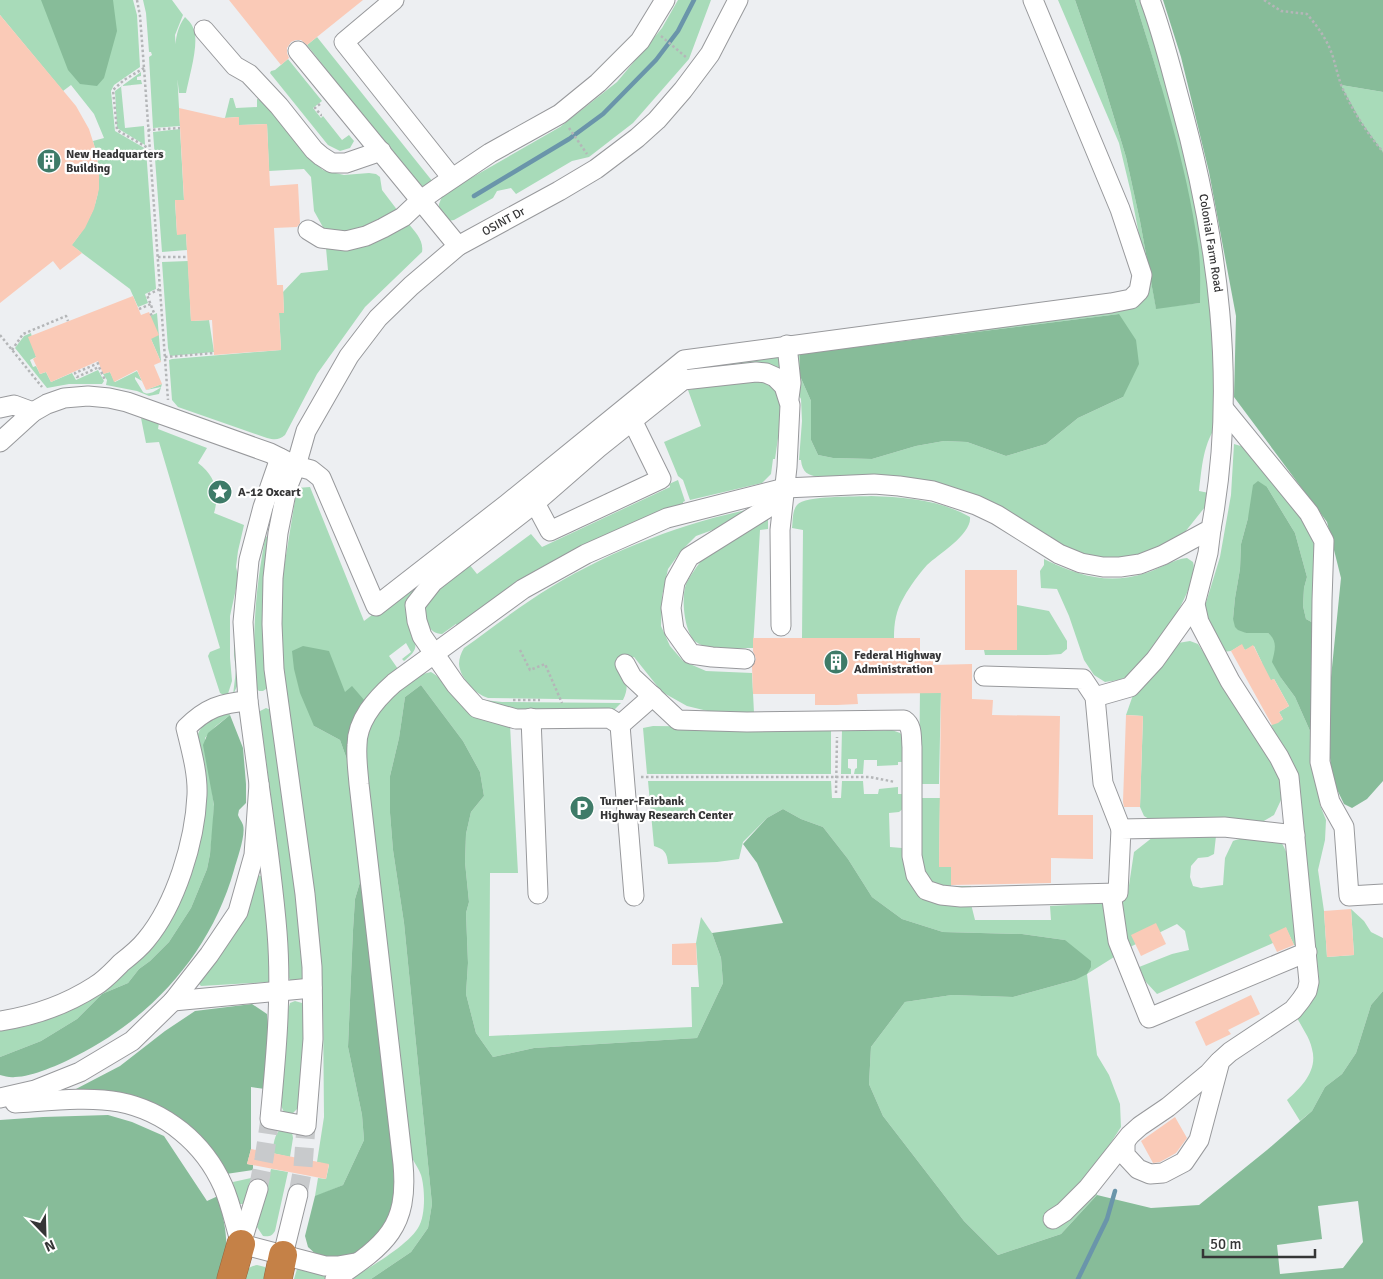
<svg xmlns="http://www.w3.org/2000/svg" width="1383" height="1279" font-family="Signika,sans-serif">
	<rect width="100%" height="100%" fill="#edeff2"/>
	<path fill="#a8dbb9" d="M0 0H133L137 15 140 67 114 85 111 91 115 131 146 149 156 289 145 294 148 303 138 307 130 289 74 247 71 246C98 212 106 184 93 141L104 138 94 114 71 85 63 91 0 15Z
		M143 0H172L183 15 175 35 180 126 153 128 149 57 152 55 151 52H149L146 13Z
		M678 0H711L689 59 633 123 589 157 572 161 516 194 511 188 497 191 493 198 454 220 448 221 439 210V204L443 194 560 127 617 82 662 28Z
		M1058 0H1075L1102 78 1126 157 1140 221 1156 308 1200 303 1160 82 1135 0H1142L1179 126 1216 308 1218 423C1203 444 1202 466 1199 491L1209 493 1205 507 1185 532 1148 553 1123 559 1083 556 1035 529 1004 510 820 479V477C808 476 802 472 801 460H799L802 421 801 399 791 382 681 376 687 369 800 354V376L811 401V440L818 455 833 458 872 459 916 446 944 441 967 442 1006 456 1046 444 1078 418 1123 397 1119 314 914 340 913 337 1124 307 1145 266 1131 193 1119 143Z
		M185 17C189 21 192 24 194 30 199 45 189 77 186 93H179C177 69 169 38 185 17Z
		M317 37 433 182 424 186H419L307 45Z
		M288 59 322 101 313 108 321 118 323 116 342 140 349 135 354 141 350 148 340 151 328 145 270 73 271 71 275 70Z
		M141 72V76L137 77V80H141L142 84 121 86 125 128 144 126 145 145 117 128 115 91Z
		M1341 85 1383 92V152L1361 121Z
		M230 98H233L236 108 257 107V99L263 100 310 159 323 170 344 175 369 173 376 174 380 177 382 190 398 211C377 225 349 237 324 229L314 211 311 177 304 169 269 171 267 124 239 125 238 117 225 118Z
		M180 129 184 200H175L177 234H186L187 250 162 252 153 132Z
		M408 223C415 232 424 240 422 252L365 307 317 374 285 435C279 440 275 440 267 438L178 407 172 400 169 360 172 359 281 350 279 313H284L283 292 301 273 328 270 326 248 343 249Z
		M188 261 191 321 209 320 214 352 170 356 168 348 162 262Z
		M157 313 161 361V362L151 339 150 316Z
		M31 333 36 357 30 360 33 367 36 366 40 374 46 372 51 382 72 373 76 380 98 370 104 381 102 384H69L47 388 15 348 24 336Z
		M137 371 142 381 135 377V379L143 392C148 396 156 391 161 387L146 390 162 384 159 394 149 396 137 391 106 385 107 380 103 374 110 372 115 382Z
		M740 380H760L774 387 780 402 781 417 775 459H773L771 474 762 483 690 500 683 480 678 476 664 442 701 426 688 390Z
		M141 418 159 423 158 429 207 448 198 463C215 475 220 493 214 513L244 525 238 551 236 567 238 575 237 584 230 616V658L232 681 227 697 220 693 208 656 210 652 220 648 159 442 146 443Z
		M1234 444 1244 447 1249 455 1290 498 1314 543 1316 577 1315 624 1306 619 1303 606 1304 588 1307 577 1295 533 1267 487 1248 518 1241 544 1240 569 1235 598 1233 619 1246 633H1268L1274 637 1281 678 1295 697 1314 740 1316 780 1320 805 1326 820 1325 840 1318 870 1324 911 1327 957 1354 955 1351 909 1364 921 1371 932 1383 938V991L1371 1005 1356 1053 1342 1074 1325 1087 1312 1111 1300 1121 1287 1100C1302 1087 1318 1070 1312 1049 1310 1038 1301 1026 1296 1016L1310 1005 1319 980 1300 799 1280 743 1271 725 1283 719 1279 712 1289 706 1274 679 1263 684 1254 667 1262 663 1254 646 1245 650 1241 645 1231 651 1222 652 1205 612V606L1220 557 1231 495Z
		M678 480 685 501 683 502V505L458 627 456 624 442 634C435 634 431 630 427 625L423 624 425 600 469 564 477 574 531 534 542 547 670 487 669 484Z
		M310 487 364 621 459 549 419 586 413 634 411 636C420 647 414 653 404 661L402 659 411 652 406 643 389 656 398 669 365 701 314 726 340 740 350 768 363 872 355 899 353 930 348 1047 362 1115 364 1140 343 1185 317 1196H315L318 1178 326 1179 329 1165 317 1162 324 1117 323 1007 315 897 285 682 281 631V586L297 488Z
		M871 496C905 497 940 500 970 517 972 534 939 554 927 565 919 574 910 586 904 597 896 610 894 623 894 638H802L803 530 792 528C793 521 792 511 797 505 805 495 856 497 871 496Z
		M755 508 729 524 696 536 681 551 668 569 662 596 661 626 670 646 683 661 706 671 752 673 754 713 720 714 687 706 662 692 634 657 619 665C626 678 630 686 623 700L488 698C475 694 460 678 459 664 459 658 461 653 464 648 492 628 521 605 551 587 614 549 683 523 755 508Z
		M768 519V529L760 530 753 648C736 648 711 652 696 642 684 633 681 598 686 584 688 579 699 563 703 559 721 541 746 529 768 519Z
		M267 536 269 537V687L263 691H259L256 688C252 635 255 592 265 539Z
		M1187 558 1193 562C1201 585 1148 664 1128 676 1121 680 1113 681 1105 682L1094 675 1084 660 1069 616 1057 589 1041 588 1040 571 1044 565V559C1079 576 1108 585 1146 573 1160 569 1173 559 1187 558Z
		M1017 605 1049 611 1067 641V649L1061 654 1047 655H985L984 650Z
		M234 621 238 684 233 695 236 670 234 655Z
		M1190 641 1198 644 1274 761 1283 787 1281 800 1274 815 1262 822H1154L1144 816 1140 807 1143 716 1126 715 1133 695 1178 643Z
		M431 672C439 676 442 683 448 689 471 712 477 721 510 725L518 873H490L489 1036 692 1027 691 987H699L696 943 701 917 712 933 721 958 723 983 697 1038 534 1048 493 1057 476 1033 466 994 468 963 466 913 469 902 465 862 466 834 471 812 484 796 480 772 463 741 421 685 405 697 399 738 390 776V813L393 850 404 923 432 1204 428 1228 411 1252 371 1279H351C370 1267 407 1246 418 1228 426 1216 425 1188 421 1175 419 1169 415 1164 412 1158 410 1152 408 1146 406 1139L368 787 366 736 370 722 386 700 423 674Z
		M920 688H941L939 784H919Z
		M477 696 484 700 502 702 621 703 614 710 509 711 482 702Z
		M266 708 273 711 306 960 303 981H291L286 974 279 857 260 716V711Z
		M229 713 230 715 216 726 205 738 214 806 213 827 210 854 207 869 191 908 169 942 150 961 139 969 128 983 102 994 77 1019 41 1041 0 1057V1031C37 1026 69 1013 101 994L100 992 175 909 198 734C204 720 215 717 229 713Z
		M653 726 831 728V774H647L643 728Z
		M842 729 863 731 892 730 900 733 903 736 904 762H898V765L877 766V760H864L863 774H854L855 769 857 768V759H848V768L851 769V774H841Z
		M648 781H831L832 798H841L842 781H863L864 794H878L879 789 898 787V794H905L904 808 899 812 889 813 890 847 902 848 904 852 905 867 971 904 975 920H1051L1050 906 1123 902 1128 892 1134 852 1153 837 1216 836 1214 854 1208 857 1198 858 1191 866 1190 877 1193 886 1201 888 1223 885 1225 858 1233 841C1243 837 1266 833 1276 838 1295 846 1297 925 1299 946L1294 945 1286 928 1273 943 1157 994 1134 969 1172 954 1189 950 1185 931 1177 924 1130 947 1087 974 1097 1055 1109 1075 1120 1104 1121 1127 1097 1164V1195L1061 1234 998 1255 964 1221 883 1116 869 1084 871 1047 905 1002 952 995 1013 997 1075 980 1065 940 1022 934 943 932 902 919 872 897 848 859 823 827 801 819 783 809 767 818 743 842 739 859 717 862 668 864C667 852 664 849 654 846Z
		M919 798H940L939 867H951V886H971V890L932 884 920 867Z
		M258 875 263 877 267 893 270 982 201 986 199 984 244 911 255 877Z
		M295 1001 302 1003C310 1022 300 1084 298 1108L291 1115C283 1113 282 1110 281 1102L288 1010 290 1003Z
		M281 1129 292 1132 293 1138 290 1157 272 1153C274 1144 274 1134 281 1129Z
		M271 1169 288 1172 275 1231C272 1236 269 1237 263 1236L257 1227Z
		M251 1178 252 1182 244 1204H240L234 1189 233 1182Z
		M257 1265 265 1267 270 1273V1279H243C245 1270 248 1267 257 1265Z
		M297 1269 329 1277 326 1279H294Z"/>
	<path fill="#87bc99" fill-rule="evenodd" d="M41 0H113L117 31 104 78 97 86 80 84 68 70Z
		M1075 0H1135C1160 81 1186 162 1198 245 1201 264 1200 284 1200 303L1156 309 1140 221 1126 157 1102 78Z
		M1163 0H1383V92L1341 85 1361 121 1383 152V781L1367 799 1352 808 1344 804 1333 781 1326 727 1341 578 1327 522 1234 397 1236 316 1209 172 1181 57Z
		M1119 314 1136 340 1139 364 1123 397 1078 418 1046 444 1006 456 967 442 944 441 916 446 872 459 833 458 818 455 811 440V401L800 376V354Z
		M1258 481 1267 487 1295 533 1307 577 1304 588 1303 606 1306 619 1315 624 1314 740 1295 697 1281 678 1272 662C1275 650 1278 641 1268 633H1246L1238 630 1235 627 1233 619 1235 598 1240 569 1241 544 1248 518 1253 485Z
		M303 646 329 651 345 692 352 686 365 701 350 768 340 740 314 726 300 693 294 669 292 651Z
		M421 685 463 741 480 772 484 796 471 812 466 834 465 862 469 902 466 913 468 963 466 994 476 1033 493 1057 534 1048 697 1038 723 983 721 958 712 933 783 923 757 863 743 844 767 818 783 809 801 819 823 827 848 859 872 897 902 919 943 932 1022 934 1065 940 1091 961V967L1087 974 1075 980 1013 997 952 995 905 1002 871 1047 869 1084 883 1116 964 1221 998 1255 1061 1234 1097 1195 1151 1208 1199 1205 1267 1150 1312 1111 1325 1087 1342 1074 1356 1053 1371 1005 1383 991V1279H371L411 1252 428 1228 432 1204 404 923 393 850 390 813V776L399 738 405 697ZM1358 1201 1363 1242 1343 1268 1280 1274 1277 1245 1322 1239 1318 1206Z
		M230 715 243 748 246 784V803L239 810 238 815C239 818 242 822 243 825 246 835 237 859 234 870 211 952 152 1018 76 1056 61 1064 32 1077 15 1077 10 1078 5 1076 0 1075V1057L41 1041 77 1019 102 994 128 983 139 969 150 961 169 942 191 908 207 869 210 854 214 805 203 745 208 733Z
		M363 872 392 1133 395 1204 385 1232 347 1260 319 1257 308 1247 305 1236 315 1196 343 1185 364 1140 362 1115 348 1047 353 930 355 899Z
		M252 1004 267 1014 269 1035 265 1089 251 1087V1149L247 1164 253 1165V1170L226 1174 184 1124 162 1107 102 1090 77 1093 74 1090 120 1066 165 1031 195 1011Z
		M108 1115 132 1122 164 1136 207 1201 218 1196C226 1227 230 1247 222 1279H0V1120L43 1117Z"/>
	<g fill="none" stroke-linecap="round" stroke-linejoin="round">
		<path stroke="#6a95aa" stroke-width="4.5" d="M474 196 569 139 603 114 656 60 678 31 694 0
			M1078 1279 1107 1219 1115 1191"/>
	</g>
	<path fill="#facab7" d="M229 0H363L307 45 301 40H296L291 42 287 48V53L289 58 281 65Z
		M0 15 76 106 89 129 96 151 99 172V189L94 209 85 228 72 245 82 253 60 270 53 261 0 303Z
		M179 108 223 118 239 117V125L267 124 270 186 298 184 300 223 297 227 274 228 277 285H283L284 313H279L281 350 214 355 212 320 191 321 186 234 177 235 175 200H184Z
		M133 296 141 315 149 312 159 335 151 339 161 362 154 365 162 384 146 390 137 370 114 382 110 372 103 374 98 361 51 382 46 372 40 374 33 359 36 357 28 337Z
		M965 570H1017V650H965Z
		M753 638H920V652L933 653V665L972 664V699L993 700 992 715 1060 716 1058 815H1093V859L1051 858V883L951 885V867H939L941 693 857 694 858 704 837 705H815V694H753L752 667 756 659 753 651Z
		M1242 644 1245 650 1253 645 1271 680 1274 679 1289 706 1279 712 1283 719 1278 723 1272 725 1231 651Z
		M1126 715 1143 716 1140 807H1124L1123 802Z
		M1351 909 1354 955 1327 957 1324 911Z
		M1156 923 1166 944 1141 956 1131 935Z
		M1286 927 1294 945 1277 952 1269 935Z
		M696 943 697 965H672V944Z
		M1251 995 1260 1014 1228 1030 1231 1034 1206 1046 1195 1022Z
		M1175 1117 1187 1138 1176 1153 1160 1162 1153 1163 1141 1141Z
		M251 1149 329 1164 326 1179 247 1164Z"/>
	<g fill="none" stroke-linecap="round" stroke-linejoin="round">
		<path stroke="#c8cacc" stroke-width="19" stroke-dasharray="19 9" stroke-linecap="butt" d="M258 1189 264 1159 270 1119
			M298 1194 303 1167 306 1126"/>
		<defs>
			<g id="minor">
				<path d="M394 0 344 42 452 178"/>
				<path d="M204 30 235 66 249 74 279 106 314 150 321 156 332 163H346L381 151"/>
				<path d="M298 51 458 246"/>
				<path d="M308 230 321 238 346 241 366 236 383 228 403 217 421 200 438 188 490 153 560 114 598 83 640 41 665 0"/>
				<path d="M787 345 791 383 789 398"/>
				<path d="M0 408 14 405 33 412"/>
				<path d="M1224 409 1309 513 1324 541 1322 600 1320 762 1330 802 1344 827 1349 896 1383 894"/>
				<path d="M0 442 33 412 47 404 64 398 88 396 109 398 127 402 270 453 296 466 311 470 321 478 376 606 507 504 684 360 1111 303 1131 299 1139 291 1142 275 1120 209 1033 0"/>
				<path d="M535 503 550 531 661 479 632 420"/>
				<path d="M745 659 712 657 691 654 674 630 671 608 675 582 689 557 769 507 784 489"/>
				<path d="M625 664 632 677 678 720 747 722 904 720C913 726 911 737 912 747V856L916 875 926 890 941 895 961 897 1118 893 1121 829 1224 827 1295 835"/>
				<path d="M984 676 1083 679 1095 697 1103 783 1121 829"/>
				<path d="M1095 697 1130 687 1155 660 1195 604"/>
				<path d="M531 718 538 894"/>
				<path d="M620 725 653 696"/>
				<path id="s1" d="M259 784C266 833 273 882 277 932 282 994 276 1057 270 1119L306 1126 313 1039 312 967 305 894 274 669 272 624 273 578 278 533 287 488 296 466 306 431 349 356 378 318 411 286 458 246 559 191 596 169 637 138 657 120 683 90 710 54 738 0"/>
				<path d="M1111 893 1118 941 1149 1018 1307 952"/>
				<path d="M634 896 620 725 609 718 516 719 477 708 456 685 422 636 417 621 415 605 433 582 535 503 598 448 683 380 756 372 766 373 775 377 784 386 790 405 787 467 780 530 781 626"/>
				<path d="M173 1001 312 988"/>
				<path d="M0 1021C33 1016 67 1004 95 986 105 980 113 971 121 963 130 956 139 949 146 940 176 904 195 841 197 795 198 773 191 749 186 728 206 708 221 703 248 701"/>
				<path d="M0 1098 35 1090 80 1072 132 1041 173 1001 209 955 238 912 254 855 259 784 248 701 243 622 249 560 263 507 280 458"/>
				<path d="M15 1103C47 1101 89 1096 119 1102 165 1111 204 1143 223 1186 231 1204 235 1225 241 1244"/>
				<path d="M1125 1142V1155L1138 1169 1150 1174 1163 1173 1184 1162 1199 1140 1220 1061 1230 1052 1293 1010 1301 1000 1307 991 1309 982 1289 777 1279 757 1230 681 1199 622 1195 604 1208 553 1211 529"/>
				<path d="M1053 1219 1064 1212 1088 1188 1130 1135 1140 1126 1168 1107 1209 1073 1219 1062"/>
				<path d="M241 1244 325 1266H338L355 1263"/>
				<path d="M241 1244 258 1189"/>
				<path d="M283 1255 298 1194"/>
				<path d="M335 1279C384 1245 409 1229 403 1164L359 784C358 771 356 758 357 745 357 720 376 699 394 683L523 589 586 554 667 518 785 488 874 484 899 486 933 491 976 505 997 515 1059 554 1081 563 1103 567H1120L1140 564 1163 555 1211 529C1238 385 1218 238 1179 98 1170 65 1162 32 1150 0"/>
			</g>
			<path id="highway" d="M231 1279 241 1244
				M278 1279 283 1255"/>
		</defs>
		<use href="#minor" stroke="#98999c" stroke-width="21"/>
		<use href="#highway" stroke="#936641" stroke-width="29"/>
		<path stroke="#b4b6b8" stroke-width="2.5" stroke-dasharray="2.5 2.5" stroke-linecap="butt" d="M137 0 140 16 144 68 168 400
			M1264 0 1281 11 1307 14C1318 27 1328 41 1333 57 1336 67 1338 77 1342 87 1352 110 1367 133 1383 152
			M661 36 687 58
			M144 68 124 80 113 90 117 130 148 148
			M320 104 315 108 321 115H322
			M569 128 587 154
			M148 130 180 128
			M158 257H187
			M139 309 151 304
			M150 315 154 313 147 295 160 289
			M0 335 42 387
			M12 350 23 334 66 316 68 321
			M165 357 214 353
			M99 363 75 373 77 377 99 367 105 380
			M520 650 530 670 545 664 562 703
			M513 700H540
			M641 777H870L895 782
			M836 793 837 737"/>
		<use href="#minor" stroke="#fff" stroke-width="19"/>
		<use href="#highway" stroke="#c58147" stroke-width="28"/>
	</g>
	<defs>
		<symbol id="building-disc" viewBox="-11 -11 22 22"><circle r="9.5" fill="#3e7b68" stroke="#fff"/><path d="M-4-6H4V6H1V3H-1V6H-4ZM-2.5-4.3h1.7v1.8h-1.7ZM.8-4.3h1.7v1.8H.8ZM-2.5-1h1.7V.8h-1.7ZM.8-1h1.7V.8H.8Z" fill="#fff"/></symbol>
		<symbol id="sight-disc" viewBox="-11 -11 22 22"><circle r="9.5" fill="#3e7b68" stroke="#fff"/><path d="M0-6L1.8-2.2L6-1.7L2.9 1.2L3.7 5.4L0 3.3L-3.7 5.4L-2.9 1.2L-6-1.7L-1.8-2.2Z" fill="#fff"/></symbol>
		<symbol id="parking-disc" viewBox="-11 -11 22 22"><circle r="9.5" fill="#3e7b68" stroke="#fff"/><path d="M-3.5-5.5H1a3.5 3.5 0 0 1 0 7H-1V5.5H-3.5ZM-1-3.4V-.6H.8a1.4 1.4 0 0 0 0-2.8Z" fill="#fff"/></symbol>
	</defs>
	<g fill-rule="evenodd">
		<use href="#building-disc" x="35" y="147" width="28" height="28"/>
		<use href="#sight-disc" x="206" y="478" width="28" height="28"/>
		<use href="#building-disc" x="822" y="648" width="28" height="28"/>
		<use href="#parking-disc" x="568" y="794" width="28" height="28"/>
	</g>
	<g text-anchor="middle" stroke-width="4.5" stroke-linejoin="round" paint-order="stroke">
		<g font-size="12" font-weight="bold" fill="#353536" stroke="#fff" text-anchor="start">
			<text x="66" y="158">New Headquarters<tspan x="66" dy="14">Building</tspan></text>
			<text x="238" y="496">A-12 Oxcart</text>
			<text x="854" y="659">Federal Highway<tspan x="854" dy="14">Administration</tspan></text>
			<text x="600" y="805">Turner-Fairbank<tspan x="600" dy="14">Highway Research Center</tspan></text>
		</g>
		<g font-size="12" fill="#353536" stroke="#fff">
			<text dy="4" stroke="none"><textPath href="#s1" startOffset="1369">OSINT Dr</textPath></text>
			<text transform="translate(1211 243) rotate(81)" y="4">Colonial Farm Road</text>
		</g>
	</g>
	<g transform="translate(45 1234) rotate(157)" stroke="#ffffff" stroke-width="4" paint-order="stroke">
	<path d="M0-4L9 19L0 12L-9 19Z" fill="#353536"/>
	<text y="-8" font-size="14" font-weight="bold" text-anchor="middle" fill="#353536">N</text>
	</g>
	<path d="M1203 1249v8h112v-8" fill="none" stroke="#353536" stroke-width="2.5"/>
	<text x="1210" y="1249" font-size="15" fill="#353536" stroke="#ffffff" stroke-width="4" paint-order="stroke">50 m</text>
</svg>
